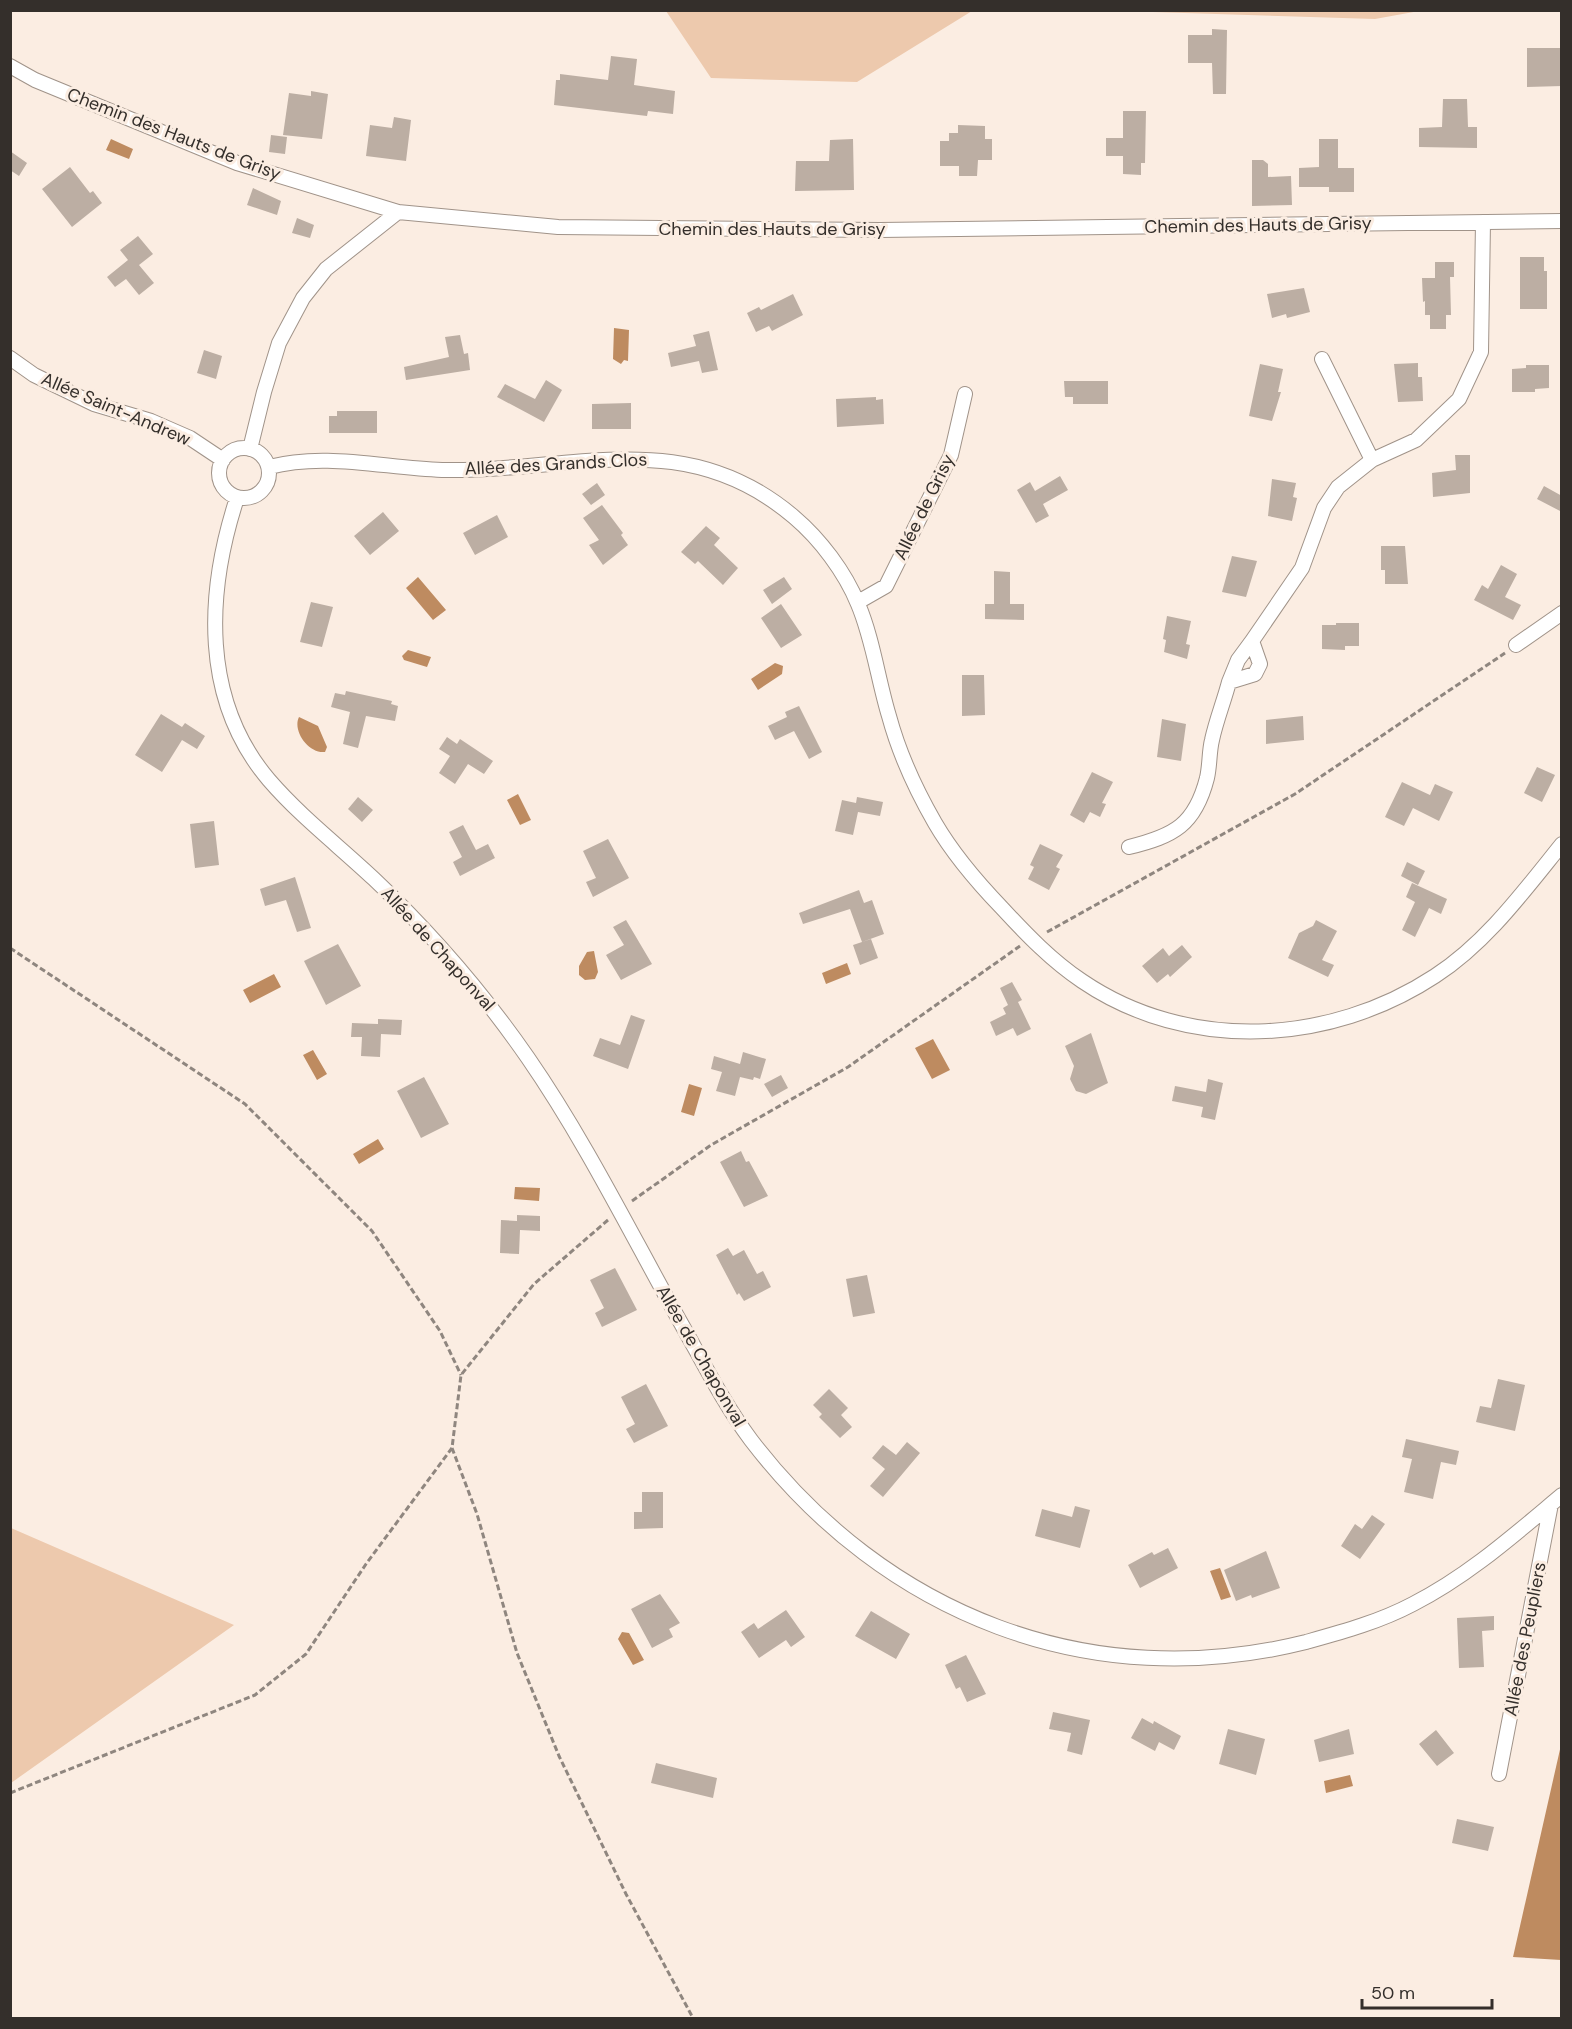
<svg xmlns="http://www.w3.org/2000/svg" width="1572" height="2029" font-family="'DM Sans',sans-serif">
	<rect width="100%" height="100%" fill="#fbede2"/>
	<path fill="#edc9ad" d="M666 11H972L857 82 711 78Z
		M1121 11H1419L1375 19Z
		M11 1528 234 1625 11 1783Z"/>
	<path fill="#be8b60" d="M111 139 133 149 129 159 106 150Z
		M614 328 629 330 628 361 624 360 621 364 613 359Z
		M418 577 446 610 433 620 406 588Z
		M408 650 431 657 427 667 404 660 402 656Z
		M775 663 783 666 782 674 758 690 751 679Z
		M299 717 318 726 327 747 325 752C309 754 292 731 299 717Z
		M518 794 531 820 520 825 507 800Z
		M594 951 598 972 595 979 585 980 579 975V966L587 952Z
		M847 963 851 974 826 984 822 973Z
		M274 974 281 987 250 1003 243 990Z
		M933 1039 950 1070 932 1079 915 1048Z
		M313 1050 327 1074 317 1080 303 1055Z
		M689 1084 702 1088 694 1116 681 1112Z
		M378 1139 384 1149 359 1164 353 1154Z
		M515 1187 540 1188 539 1201 514 1199Z
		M1220 1568 1231 1597 1221 1600 1210 1571Z
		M622 1632 629 1633 644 1660 633 1665 618 1639Z
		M1561 1745V1960L1513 1957Z
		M1350 1775 1353 1786 1326 1793 1324 1781Z"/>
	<path fill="#bcaea3" d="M1212 29 1227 30 1226 94H1213L1212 63H1188V35H1212Z
		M1527 48H1562V86L1527 87Z
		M611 56 637 59 634 85 675 91 673 114 648 111 647 116 554 105 556 80H560V74L608 80Z
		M311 91 328 94 322 139 283 135 289 93 311 96Z
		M1443 99H1467L1468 127H1477V148L1419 147V128L1442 127Z
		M1123 111H1146L1145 163H1141V175L1123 174V156H1106V138H1123Z
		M394 117 411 120 406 161 366 156 370 125 392 128Z
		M958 125 985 126V139H992V160H978L977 176H959V166H940V141H949V133H958Z
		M271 135 287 137 285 154 269 152Z
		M853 139 854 190 795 191 796 161H829L830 140Z
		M1319 139H1338V168H1354V192H1329V187H1299V168L1319 167Z
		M10 151 27 163 19 176 10 170Z
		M1252 160H1263L1268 164V177L1291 176 1292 205 1252 206Z
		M70 167 90 193 93 191 102 203 72 227 42 189Z
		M253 188 281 201 277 215 247 205Z
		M297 218 314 225 310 238 292 233Z
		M138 236 153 254 139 265 154 283 139 295 126 279 115 287 107 277 128 260 120 250Z
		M1520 257H1544V271H1547V309H1520Z
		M1435 262H1454V277H1450L1451 315H1446V329H1430V315H1425V301L1423 302 1422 278H1435Z
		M1304 288 1310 312 1287 318 1286 314 1272 318 1267 294Z
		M793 294 803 315 772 331 769 326 756 332 747 313 759 307 761 310Z
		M709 331 718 370 702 373 699 361 671 367 668 353 696 346 693 335Z
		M460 335 464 354 468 353 470 370 406 380 404 367 449 357 445 337Z
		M204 350 222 356 216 379 197 373Z
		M1418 363V377H1422L1423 401 1398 402 1394 364Z
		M1260 364 1283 369 1278 392H1281L1272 421 1249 416Z
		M1526 365H1549V388L1535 389V392H1512V369L1526 368Z
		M546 380 562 390 544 422 497 397 505 384 535 399Z
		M1064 381H1108V404H1073V397H1065Z
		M876 397V400L883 399 884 424 837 427 836 399Z
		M631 403V429H592V404Z
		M337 411H377V433H329V416H337Z
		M1455 455H1470V493L1433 497 1432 473 1456 470Z
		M1060 476 1068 490 1043 504 1049 516 1036 523 1017 490 1030 482 1035 491Z
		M1272 479 1296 483 1293 497 1297 498 1292 521 1268 516Z
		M597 483 605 495 591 505 582 494Z
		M1544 486 1562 496V512L1537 499Z
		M602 505 623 533 621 535 628 545 603 565 589 545 599 540 583 518Z
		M383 512 399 531 370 555 354 536Z
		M497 515 508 537 475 555 463 533Z
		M706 526 720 538 714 545 738 568 723 585 698 561 695 564 681 552Z
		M1381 546H1405L1408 584H1385V570H1381Z
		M1232 556 1257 561 1246 597 1222 592Z
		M1501 565 1517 574 1505 597 1521 605 1513 620 1474 600 1482 585 1488 589Z
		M994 571 1010 572V604H1024V620L985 619V604H994Z
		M784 577 792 589 772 604 763 590Z
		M311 602 333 607 322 647 300 642Z
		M781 604 802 635 781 648 761 618Z
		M1167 616 1191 621 1186 644 1190 645 1187 659 1164 652 1166 640 1163 639Z
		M1336 623H1359V646H1345V650L1322 649V625H1336Z
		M962 675H984L985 715 962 716Z
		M346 691 392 701 391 704 398 706 395 721 366 716 358 748 343 744 350 712 331 707 335 693 345 695Z
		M799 706 822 752 809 759 794 731 775 740 768 726 787 717 785 712Z
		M161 714 182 727 185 723 205 736 197 749 182 740 162 772 135 755Z
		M1303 716 1304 740 1266 744V720Z
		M1162 719 1186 724 1181 761 1157 757Z
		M447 737 457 744 460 739 493 761 484 774 468 764 455 784 439 773 450 756 439 749Z
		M1537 767 1555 775 1542 802 1524 793Z
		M1092 772 1113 782 1102 803 1106 804 1100 817 1090 812 1084 823 1070 815Z
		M1402 782 1430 795 1435 784 1453 792 1439 821 1413 808 1404 826 1385 817Z
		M358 797 373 810 362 822 348 809Z
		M857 797 883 802 880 816 858 812 853 835 835 831 842 800 856 803Z
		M214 821 219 865 195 868 190 824Z
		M463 825 476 850 488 844 495 858 460 876 453 862 462 857 449 832Z
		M608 839 629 878 593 897 586 882 596 878 583 851Z
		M1040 844 1063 855 1056 867 1060 869 1049 890 1028 879 1034 867 1030 865Z
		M1407 862 1425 871 1418 885 1401 876Z
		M295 877 311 928 297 932 286 900 265 906 260 889Z
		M1412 883 1447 899 1441 914 1429 908 1415 937 1402 930 1415 902 1406 897Z
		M859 890 864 903 872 900 884 934 862 942 850 909 803 924 799 913Z
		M626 920 652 964 621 980 606 955 624 945 613 927Z
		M1316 920 1337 931 1322 960 1334 965 1328 977 1288 958 1299 933 1313 926Z
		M871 939 878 958 860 965 853 945Z
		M338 944 361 986 326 1005 304 961Z
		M1182 945 1192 957 1170 977 1168 974 1157 983 1142 966 1163 948 1169 956Z
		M1012 982 1022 1000 1018 1002 1031 1029 1017 1036 1013 1028 996 1036 990 1022 1006 1014 1003 1008 1008 1005 1000 988Z
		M631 1015 645 1020 628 1069 593 1056 600 1038 620 1045Z
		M378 1019 402 1020 401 1035 381 1034 380 1057 361 1056 362 1037H351L352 1023 378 1024Z
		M1091 1033 1108 1083 1086 1094 1076 1091 1070 1079 1074 1066 1065 1046Z
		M743 1052 766 1059 760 1079 754 1077 753 1080 740 1077 735 1096 716 1091 722 1072 711 1069 714 1056 740 1064Z
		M781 1075 788 1088 772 1097 764 1084Z
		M424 1077 449 1124 421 1138 397 1091Z
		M1208 1079 1223 1083 1215 1120 1201 1117 1203 1107 1172 1101 1175 1086 1206 1092Z
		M741 1151 746 1162 749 1161 768 1196 744 1207 720 1162Z
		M517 1215 540 1216V1231L520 1230 519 1254 500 1253 501 1220 517 1221Z
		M728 1248 733 1256 744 1250 757 1274 763 1271 771 1287 744 1301 739 1293 737 1295 716 1255Z
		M615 1268 637 1310 602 1327 595 1313 604 1308 590 1280Z
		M867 1275 875 1313 853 1317 846 1279Z
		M1498 1379 1525 1385 1515 1431 1476 1422 1480 1406 1491 1408Z
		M646 1384 668 1426 634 1443 626 1429 635 1424 621 1397Z
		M829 1389 848 1408 841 1415 852 1427 840 1438 819 1417 822 1414 813 1405Z
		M1406 1439 1459 1451 1456 1465 1441 1462 1433 1499 1404 1492 1412 1459 1402 1457Z
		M907 1442 920 1453 883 1497 870 1486 885 1469 872 1458 883 1445 896 1455Z
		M642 1492H663V1528L634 1529V1512H642Z
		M1075 1506 1090 1510 1080 1548 1035 1536 1042 1509 1072 1517Z
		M1372 1515 1385 1524 1360 1559 1341 1546 1355 1524 1362 1529Z
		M1168 1548 1178 1568 1140 1588 1128 1565 1152 1552 1154 1555Z
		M1266 1551 1280 1588 1252 1598 1251 1595 1236 1601 1224 1570Z
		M660 1594 680 1623 669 1629 673 1637 652 1648 631 1609Z
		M786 1610 805 1637 791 1647 786 1640 759 1658 741 1632 754 1623 758 1629Z
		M871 1611 910 1634 896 1659 855 1636Z
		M1494 1616V1630L1482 1631 1484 1667 1459 1668 1457 1618Z
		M966 1655 986 1694 967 1702 960 1687 956 1689 945 1665Z
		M1053 1712 1090 1720 1082 1755 1067 1751 1071 1733 1049 1729Z
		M1142 1718 1153 1724 1154 1721 1181 1736 1174 1750 1159 1742 1155 1751 1131 1738Z
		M1228 1729 1265 1739 1256 1775 1219 1764Z
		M1349 1729 1354 1754 1319 1762 1314 1740Z
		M1436 1730 1454 1753 1437 1766 1419 1744Z
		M656 1763 717 1778 713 1798 651 1783Z
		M1457 1819 1494 1827 1488 1851 1452 1843Z"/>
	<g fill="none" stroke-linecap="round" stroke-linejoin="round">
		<defs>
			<path id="minor" d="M10 66 35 80 237 163 398 212 558 227 880 230 1562 221
				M10 358 34 375 94 404 151 421 190 438 223 460
				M1322 359 1372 460
				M219 473a25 25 0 1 1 50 0a25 25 0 1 1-50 0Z
				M250 449 264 392 279 343 303 298 326 269 398 212
				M269 467C325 452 384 468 442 470 570 473 684 423 794 517 820 539 845 572 858 604 873 639 878 680 889 716 899 753 916 790 935 823 953 854 977 882 1002 908 1026 934 1052 961 1082 981 1188 1053 1330 1045 1435 976 1486 943 1524 891 1562 844
				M237 498C206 593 201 700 269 780 301 817 339 846 374 879 431 933 483 993 528 1058 586 1142 632 1236 682 1325 704 1364 724 1404 751 1440 885 1615 1090 1696 1306 1642 1342 1632 1379 1622 1413 1604 1468 1576 1514 1535 1562 1495
				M858 602 886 586 951 455 965 394
				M1516 645 1562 613
				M1229 682 1238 660 1252 641
				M1129 847C1174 836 1195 825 1207 778 1210 765 1209 752 1212 740 1216 721 1224 701 1229 682L1255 674 1260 664 1252 641 1302 568 1324 508 1338 487 1372 460 1416 440 1459 399 1481 352 1483 222
				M1499 1774 1551 1504"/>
		</defs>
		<use href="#minor" stroke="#a09389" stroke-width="16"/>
		<path stroke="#8f867f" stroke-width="3" stroke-dasharray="6 3" stroke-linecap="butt" d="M1047 932 1295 794 1505 653
			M10 948 245 1104 372 1231 440 1331 461 1375
			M632 1201 711 1145 848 1067 1020 946
			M608 1220 534 1284 461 1375 452 1448 477 1514 517 1653 559 1756 626 1894 693 2018
			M10 1793 255 1695 306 1654 366 1564 452 1448"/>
		<use href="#minor" stroke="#fff" stroke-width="14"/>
	</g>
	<g text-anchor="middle" stroke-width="6" stroke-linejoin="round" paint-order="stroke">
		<g font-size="18" fill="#342f2b" stroke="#fbede2">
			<text transform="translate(174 134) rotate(21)" y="6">Chemin des Hauts de Grisy</text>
			<text transform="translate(1258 225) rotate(-1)" y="6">Chemin des Hauts de Grisy</text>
			<text x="772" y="235">Chemin des Hauts de Grisy</text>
			<text transform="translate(116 409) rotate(23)" y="6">Allée Saint-Andrew</text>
			<text transform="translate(556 464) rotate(-3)" y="6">Allée des Grands Clos</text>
			<text transform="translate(924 507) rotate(-64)" y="6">Allée de Grisy</text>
			<text transform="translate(438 949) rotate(48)" y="6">Allée de Chaponval</text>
			<text transform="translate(701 1356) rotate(60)" y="6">Allée de Chaponval</text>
			<text transform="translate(1525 1639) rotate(-79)" y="6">Allée des Peupliers</text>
		</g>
	</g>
	<rect width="1572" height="2029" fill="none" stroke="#342f2b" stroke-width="24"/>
	<path d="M1362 1999v9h130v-9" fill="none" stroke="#342f2b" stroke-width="3"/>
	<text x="1371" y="1999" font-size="18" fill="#342f2b" stroke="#fbede2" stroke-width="4.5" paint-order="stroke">50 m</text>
</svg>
